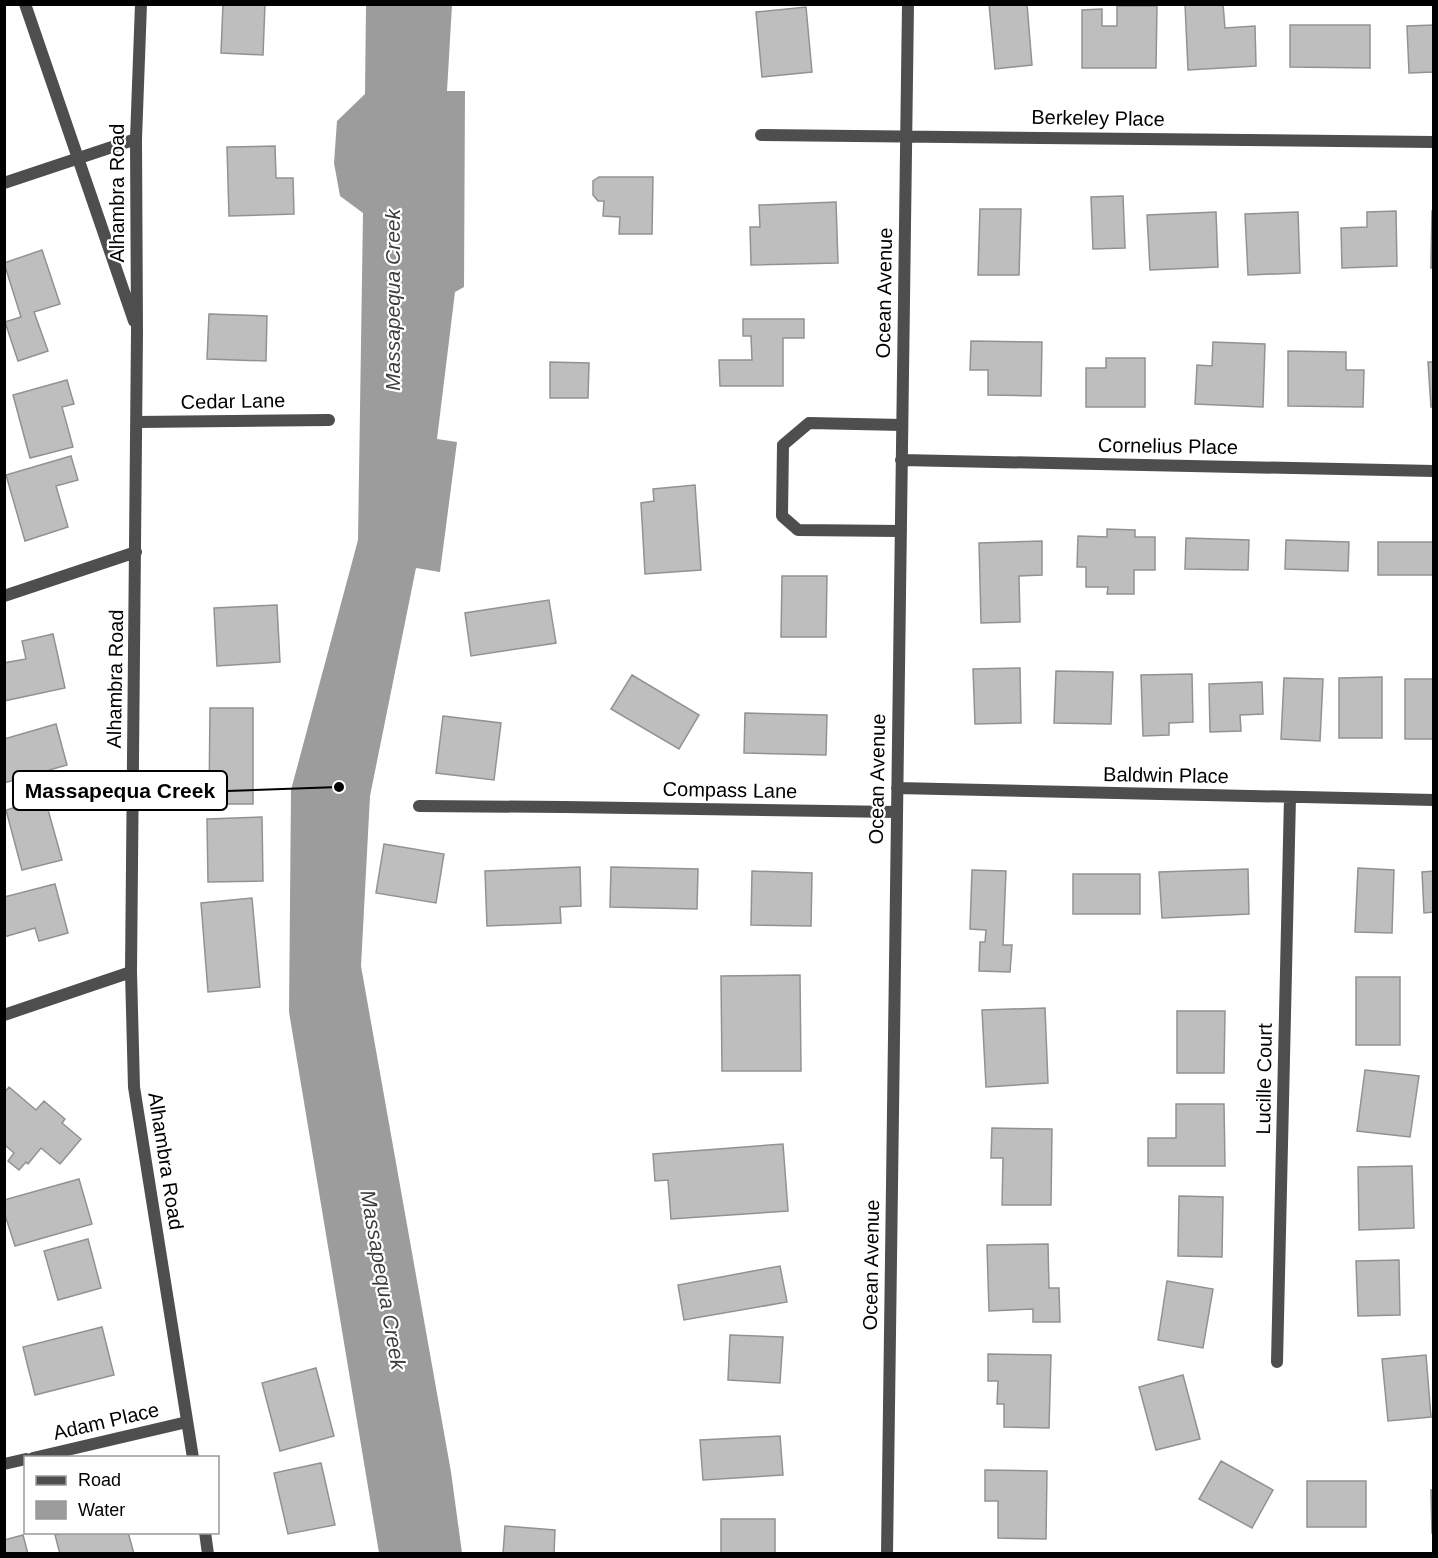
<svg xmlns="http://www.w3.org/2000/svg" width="1438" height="1558" font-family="Helvetica,sans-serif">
	<rect width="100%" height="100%" fill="#fff"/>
	<path fill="#9c9c9c" d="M366 5H452L447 91H465L464 287 455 292 437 439 457 442 440 572 416 568 370 796 361 966 451 1472 462 1553H379L289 1012 291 790 358 540 363 213 340 196 334 163 337 121 365 94Z"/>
	<path fill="#bebebe" stroke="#929292" stroke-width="1.5" d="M223 4H265L263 55 221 53Z
		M989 4H1027L1032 65 995 69Z
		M1185 4H1223L1225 28 1255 26 1256 66 1188 70Z
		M1117 6H1157L1156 68H1082V10L1102 9V26H1117Z
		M806 7 812 72 762 77 756 12Z
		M1290 25H1370V68L1290 67Z
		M1434 25V72L1409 73 1407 26Z
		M275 146 276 178H293L294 214 229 216 227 147Z
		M599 177H653L652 234H619L620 217 603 216 604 201H598L593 195V181Z
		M1123 196 1125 248 1093 249 1091 197Z
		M836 202 838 263 751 265 750 227H760L759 205Z
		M980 209H1021L1019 275H978Z
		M1396 211 1397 266 1342 268 1341 228 1367 227V212Z
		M1432 211H1434V268H1431Z
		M1216 212 1218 267 1150 270 1147 215Z
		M1298 212 1300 273 1248 275 1245 214Z
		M42 250 60 304 34 312 48 351 18 361 5 322 21 317 4 263Z
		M209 314 267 316 266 361 207 359Z
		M743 319H804V338H783V386H720L719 360H752L751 336H743Z
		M971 341 1042 342 1041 396 988 395V370H970Z
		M1213 342 1265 344 1263 407 1195 404 1197 365 1212 366Z
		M1288 351 1346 352V370H1364L1363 407 1288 406Z
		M1106 358H1145V407H1086V368H1106Z
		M550 362 589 363 588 398H550Z
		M1428 362H1434V407H1431Z
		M67 380 74 404 62 407 73 447 30 458 13 395Z
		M71 456 78 480 56 486 68 527 25 541 6 475Z
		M695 485 701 570 645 574 641 503 654 501 653 489Z
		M1107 529 1135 530V537H1155V570H1134V594H1107L1108 587H1086V567H1077L1078 536 1107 537Z
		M1186 538 1249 540 1248 570 1185 569Z
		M1286 540 1349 542 1348 571 1285 569Z
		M1042 541V575L1019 576 1020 622 981 623 979 543Z
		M1378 542H1434V575H1378Z
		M782 576H827L826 637H781Z
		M549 600 556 643 471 656 465 613Z
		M277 605 280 662 217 666 214 608Z
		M53 634 65 688 4 701V663L26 659 22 641Z
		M1020 668 1021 723 975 724 973 669Z
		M1056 671 1113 672 1111 724 1054 723Z
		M1192 674 1193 722 1169 723V735L1143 736 1141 675Z
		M632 675 699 715 679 749 611 709Z
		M1382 677V738H1339V678Z
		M1284 678 1323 679 1320 741 1281 739Z
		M1405 679H1434V739H1405Z
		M1262 682 1263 714 1240 715 1241 731 1210 732 1209 684Z
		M210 708H253V804H209Z
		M745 713 827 715 826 755 744 753Z
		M443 716 501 723 494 780 436 773Z
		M56 724 67 765 4 783V739Z
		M45 799 62 860 22 870 6 810Z
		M262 817 263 881 208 882 207 819Z
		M384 844 444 854 436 903 376 893Z
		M580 867 581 906 560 907 561 923 487 926 485 871Z
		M611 867 698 869 697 909 610 907Z
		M1358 868 1394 870 1392 933 1355 932Z
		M1248 869 1249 914 1162 918 1159 872Z
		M972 870 1006 871 1003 945H1012L1010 972 979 971 980 942H985L986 930 970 929Z
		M752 871 812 873 811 926 751 925Z
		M1434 871V912L1424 913 1422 872Z
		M1073 874H1140V914H1073Z
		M55 884 68 933 39 941 35 928 4 937V897Z
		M252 898 260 987 208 992 201 903Z
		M800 975 801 1071H722L721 976Z
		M1356 977H1400V1045H1356Z
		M1045 1008 1048 1083 986 1087 982 1010Z
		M1177 1011H1225L1224 1073H1177Z
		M1365 1070 1419 1076 1410 1137 1357 1131Z
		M9 1087 36 1110 44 1101 65 1119 62 1123 81 1139 60 1164 41 1148 28 1164 26 1162 19 1170 8 1161 14 1153 6 1146 4 1148V1093Z
		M1176 1104H1224L1225 1166H1148V1138H1176Z
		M992 1128 1052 1129 1051 1205H1002L1003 1158H991Z
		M783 1144 788 1211 671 1219 668 1180 655 1181 653 1154Z
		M1412 1166 1414 1228 1359 1230 1358 1167Z
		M79 1179 92 1224 15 1246 4 1212V1200Z
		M1179 1196 1223 1197 1222 1257 1178 1256Z
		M88 1239 101 1288 58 1300 44 1251Z
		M1048 1244 1049 1288H1059L1060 1322H1033V1309L989 1311 987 1245Z
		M1399 1260 1400 1315 1358 1316 1356 1261Z
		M780 1266 787 1302 684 1320 678 1285Z
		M1167 1281 1213 1289 1203 1348 1158 1340Z
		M102 1327 114 1375 35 1395 23 1347Z
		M730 1335 783 1337 780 1383 728 1380Z
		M988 1354 1051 1355 1049 1428 1004 1427V1404H997L998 1381H988Z
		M1426 1355 1431 1417 1388 1421 1382 1359Z
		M316 1368 334 1436 280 1451 262 1383Z
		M1183 1375 1200 1439 1156 1450 1139 1387Z
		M780 1436 783 1475 703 1480 700 1440Z
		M1221 1461 1273 1490 1252 1528 1199 1499Z
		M321 1463 335 1525 288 1534 274 1473Z
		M985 1470 1047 1471 1046 1539 998 1538V1501H985Z
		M1307 1481H1366V1527H1307Z
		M1431 1490H1434V1533H1432Z
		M721 1519H775V1554H721Z
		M505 1526 555 1530 554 1554H503Z
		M66 1532H128L134 1554H60L55 1535Z
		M23 1535 28 1554H4V1540Z"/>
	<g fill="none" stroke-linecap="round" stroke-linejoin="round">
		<path stroke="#4e4e4e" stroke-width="12" d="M900 531 798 530 782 516 783 445 809 423 902 425
			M419 806 564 807"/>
		<path stroke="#4e4e4e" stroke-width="12" d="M25 4 134 321
			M141 4 136 139 137 332 131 972 134 1087 193 1458
			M761 135 1434 142
			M4 183 136 139
			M137 422 329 420
			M901 460 1434 471
			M4 596 136 552
			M897 788 1434 800
			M564 807 896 812
			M4 1015 131 972
			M1277 1362 1290 797
			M33 1458 187 1422
			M4 1464 26 1459
			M205 1532 208 1554
			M887 1554 908 4"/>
	</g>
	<g text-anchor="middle" stroke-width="4.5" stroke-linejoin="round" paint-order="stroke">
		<g font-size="20" fill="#000" stroke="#fff">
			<text transform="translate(1098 118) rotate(1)" y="7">Berkeley Place</text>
			<text transform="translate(117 193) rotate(-90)" y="7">Alhambra Road</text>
			<text transform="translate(884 293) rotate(-89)" y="7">Ocean Avenue</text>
			<text transform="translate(233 401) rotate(-1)" y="7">Cedar Lane</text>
			<text transform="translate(1168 446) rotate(1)" y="7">Cornelius Place</text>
			<text transform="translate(115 679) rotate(-89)" y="7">Alhambra Road</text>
			<text transform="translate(1166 775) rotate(1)" y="7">Baldwin Place</text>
			<text transform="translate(877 779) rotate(-89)" y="7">Ocean Avenue</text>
			<text transform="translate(730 790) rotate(1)" y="7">Compass Lane</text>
			<text transform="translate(1264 1079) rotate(-89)" y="7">Lucille Court</text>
			<text transform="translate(166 1161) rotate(81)" y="7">Alhambra Road</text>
			<text transform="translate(871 1265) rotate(-89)" y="7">Ocean Avenue</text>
			<text transform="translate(106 1421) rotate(-13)" y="7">Adam Place</text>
		</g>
		<g font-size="21" font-style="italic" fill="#3d3d3d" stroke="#fff">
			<text transform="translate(393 300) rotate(-90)" y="7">Massapequa Creek</text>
			<text transform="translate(383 1280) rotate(80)" y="7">Massapequa Creek</text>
		</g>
	</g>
	<path fill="none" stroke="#000" stroke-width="2" d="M339 787L227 791"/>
	<circle fill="#000" stroke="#fff" stroke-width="2" cx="339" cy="787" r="6"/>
	<rect fill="#fff" stroke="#000" stroke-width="2" x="13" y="771" width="214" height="39" rx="6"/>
	<g font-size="21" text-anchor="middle" font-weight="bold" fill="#000">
		<text x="120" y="798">Massapequa Creek</text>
	</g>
	<rect width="1438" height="1558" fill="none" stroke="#000000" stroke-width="12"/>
	<rect x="24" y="1456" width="195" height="78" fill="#ffffff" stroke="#999999" stroke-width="1.5"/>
	<rect x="36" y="1476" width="30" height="9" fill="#4e4e4e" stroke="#999999" stroke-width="1.5"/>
	<text x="78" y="1486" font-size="18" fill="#000000">Road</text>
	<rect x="36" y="1501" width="30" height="18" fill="#9c9c9c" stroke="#999999" stroke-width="1.5"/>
	<text x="78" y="1516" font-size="18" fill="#000000">Water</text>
</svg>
